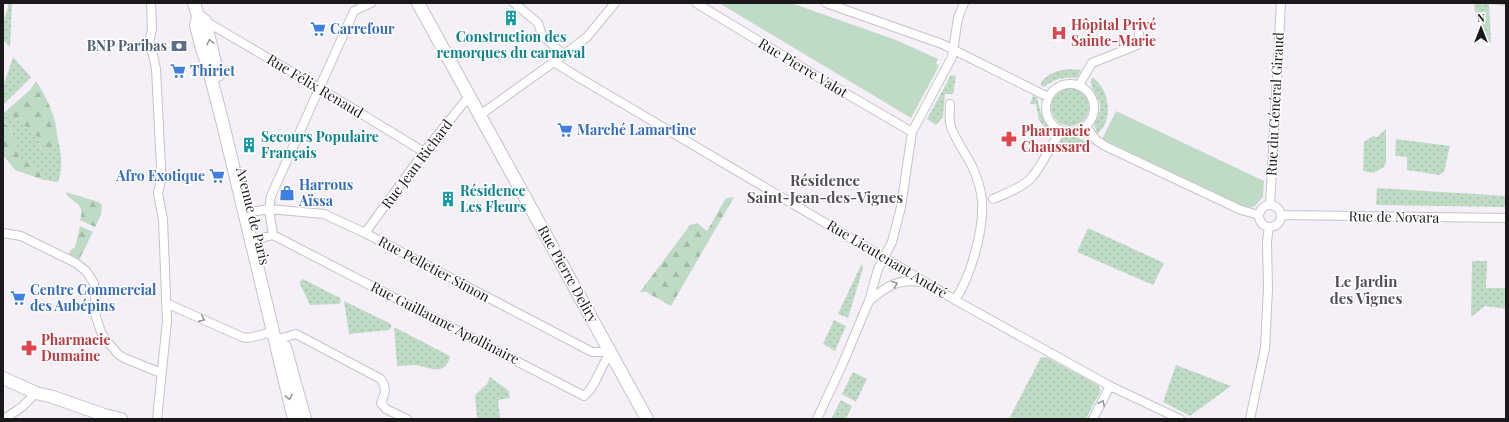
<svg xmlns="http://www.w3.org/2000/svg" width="1509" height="422" font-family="'Playfair Display',serif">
	<defs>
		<pattern id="grass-dots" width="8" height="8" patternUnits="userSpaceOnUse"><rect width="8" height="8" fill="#c0dbc5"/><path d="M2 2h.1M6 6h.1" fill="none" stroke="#a4bba9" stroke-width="1.8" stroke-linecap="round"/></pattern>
		<pattern id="forest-firs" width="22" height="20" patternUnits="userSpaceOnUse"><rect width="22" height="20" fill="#c0dbc5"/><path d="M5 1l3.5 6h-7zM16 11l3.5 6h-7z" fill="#a4bba9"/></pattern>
	</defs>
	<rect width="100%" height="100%" fill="#f5f0f8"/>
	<path fill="url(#grass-dots)" d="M8 3H12L10 47 3 40V23L8 8Z
		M1474 3H1506V6L1489 4 1491 42 1483 43 1480 22 1476 17Z
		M13 57 31 77 3 105V87Z
		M1068 69 1081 70 1077 78C1062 77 1056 78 1044 87L1040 85C1045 74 1056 71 1068 69Z
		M951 75 956 76 953 94H945L943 117 936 125 927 119Z
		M1093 78C1110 89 1114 121 1097 134L1094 123C1110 99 1089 95 1091 79Z
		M1051 107a19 19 0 1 1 38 0a19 19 0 1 1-38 0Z
		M1033 96 1037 98 1041 113 1049 130V134L1045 137 1040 133 1045 128 1039 120 1036 104H1030Z
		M6 111 38 137 41 151H53L57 136C61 152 64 165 58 182L44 180C40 169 33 163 21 161L12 136 11 129C4 123 3 121 3 113Z
		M1386 129V162L1384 167 1373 173 1363 171 1364 142 1373 136 1377 137Z
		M1070 136H1075L1089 143C1076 150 1070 149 1056 146L1062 137Z
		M1396 139 1450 146 1444 172 1439 175 1407 170V157L1395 156Z
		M1377 188 1506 196V207L1376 205Z
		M1088 228 1164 263 1153 285 1077 252Z
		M1472 261H1487L1486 288H1506V309L1485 306 1471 317Z
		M862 263 863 268 848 318 838 314Z
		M303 279 340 298 341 302 339 304 310 305 300 284V281Z
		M344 301 391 324V328L389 330 349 334Z
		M834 320 846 326 835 351 823 344Z
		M394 327 448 355 450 357C445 377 428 367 416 365 410 365 403 366 397 366Z
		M1041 357 1048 358 1098 385 1101 390 1086 419H1012L1010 417Z
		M1176 365 1231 386 1190 416 1163 402Z
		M853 372 867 379 856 402 842 394Z
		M490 377 509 391 510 398 498 400 500 419H477L475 395 487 384Z
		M841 400 852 406 846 419H831Z"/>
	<path fill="url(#forest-firs)" d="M36 81C45 95 57 117 57 135 57 140 54 146 53 151L49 154 41 151 38 137 6 111 30 90Z
		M3 121 5 124 11 129 12 136 21 161C33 163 40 169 44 180L15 170 3 155Z
		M65 192 99 202 102 205 101 215 95 227 80 220C86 202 72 204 65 192Z
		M734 197 671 306 646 292H640L690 225 697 223 707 231 726 198Z
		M80 226 93 232 79 260 69 254 71 250 75 247Z"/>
	<path fill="#c0dbc5" d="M719 3H791L896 40 938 59 936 63 939 66 911 118Z
		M1116 111 1264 181 1263 197 1254 207 1247 208 1102 139Z"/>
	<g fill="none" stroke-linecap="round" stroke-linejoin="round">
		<defs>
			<path id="street" d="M151 3 152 29 149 43 153 55 156 69 161 167V181L158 193 163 220 167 321 157 419
				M514 3 538 23 542 35 564 55
				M696 3 823 80 912 132
				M826 3 942 44 1048 97
				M205 21 319 88 424 152
				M554 62 587 37 615 3
				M1046 108a24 24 0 1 1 48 0a24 24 0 1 1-48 0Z
				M1079 85 1092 63 1137 45 1140 40 1139 34
				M950 104C950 110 949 117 950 123 952 135 966 154 972 166 977 177 981 189 982 201 984 230 971 276 955 300
				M480 115 554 62 578 77 964 305 1110 386 1180 419
				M1086 126 1096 140 1105 146 1241 210 1259 215
				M993 199C1005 194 1023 187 1031 178 1044 164 1049 145 1062 131
				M1259 216a11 11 0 1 1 22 0a11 11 0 1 1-22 0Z
				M1270 205 1281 3
				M251 212 269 209 324 214 365 233 592 352H611
				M1282 215 1506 218
				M3 233 21 236 76 263 86 271 94 283 96 317 101 332 106 340 118 354 124 358 161 373
				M365 233 424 152 470 95
				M273 235 269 209 271 196 354 11 371 3
				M258 239 273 235 584 396C596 387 601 364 611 352
				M869 301C888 286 895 279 922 282
				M166 303 242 337 248 338 273 332
				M282 338 296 334 381 379C387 388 385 394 381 403L386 409 407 419
				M4 419 22 407 36 393
				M817 419 843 363 869 301 878 269 892 242 901 207 912 132 952 57 958 18 964 3
				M1093 419 1110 386
				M1250 419 1265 348 1268 289 1267 241 1269 227"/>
			<path id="secondary" d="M194 3 198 16 196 25 202 49 207 63 222 120 294 419
				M418 3 647 419
				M198 16 205 21 218 75
				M285 347 305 419
				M3 378 36 393 53 397 104 415 121 419"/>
		</defs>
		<use href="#street" stroke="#c7c2c9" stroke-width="10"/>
		<use href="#secondary" stroke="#c7c2c9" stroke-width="14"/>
		<use href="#street" stroke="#fff" stroke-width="8"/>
		<use href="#secondary" stroke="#fff" stroke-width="12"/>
	</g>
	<defs><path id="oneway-chevron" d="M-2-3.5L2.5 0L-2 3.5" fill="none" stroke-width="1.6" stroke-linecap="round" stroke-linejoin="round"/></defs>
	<g stroke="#989798">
		<use href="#oneway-chevron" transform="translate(210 42) rotate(-103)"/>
		<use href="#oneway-chevron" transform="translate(895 284) rotate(-20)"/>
		<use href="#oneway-chevron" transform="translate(202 319) rotate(24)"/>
		<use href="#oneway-chevron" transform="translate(289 397) rotate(76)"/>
		<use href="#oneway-chevron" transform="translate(1102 403) rotate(-63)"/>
	</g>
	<defs>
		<symbol id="building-bare" viewBox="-9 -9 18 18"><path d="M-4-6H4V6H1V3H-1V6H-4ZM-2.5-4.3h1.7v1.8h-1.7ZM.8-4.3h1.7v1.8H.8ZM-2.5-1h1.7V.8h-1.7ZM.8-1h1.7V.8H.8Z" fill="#0f9aa8" stroke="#fff" stroke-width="2.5" paint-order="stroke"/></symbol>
		<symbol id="supermarket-bare" viewBox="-9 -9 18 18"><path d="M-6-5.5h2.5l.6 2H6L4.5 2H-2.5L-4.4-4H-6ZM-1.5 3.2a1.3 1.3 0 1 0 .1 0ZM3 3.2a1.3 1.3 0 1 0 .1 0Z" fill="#3f7fe0" stroke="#fff" stroke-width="2.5" paint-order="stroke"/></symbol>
		<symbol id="hospital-bare" viewBox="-9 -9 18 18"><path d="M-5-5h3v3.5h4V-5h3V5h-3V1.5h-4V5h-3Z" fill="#e0444e" stroke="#fff" stroke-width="2.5" paint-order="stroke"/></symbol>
		<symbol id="bank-bare" viewBox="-9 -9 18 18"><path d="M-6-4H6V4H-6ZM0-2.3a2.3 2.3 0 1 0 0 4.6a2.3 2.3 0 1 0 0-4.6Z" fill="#5c6f8a" stroke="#fff" stroke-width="2.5" paint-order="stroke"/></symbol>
		<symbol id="pharmacy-bare" viewBox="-9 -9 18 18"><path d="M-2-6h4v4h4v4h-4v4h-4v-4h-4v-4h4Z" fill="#e0444e" stroke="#fff" stroke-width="2.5" paint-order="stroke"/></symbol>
		<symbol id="shop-bare" viewBox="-9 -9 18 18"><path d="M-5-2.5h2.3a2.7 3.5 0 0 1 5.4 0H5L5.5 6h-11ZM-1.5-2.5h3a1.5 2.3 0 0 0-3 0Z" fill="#3f7fe0" stroke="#fff" stroke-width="2.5" paint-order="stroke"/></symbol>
	</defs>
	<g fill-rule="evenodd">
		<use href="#building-bare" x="500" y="7" width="22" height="22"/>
		<use href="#supermarket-bare" x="307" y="18" width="22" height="22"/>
		<use href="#hospital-bare" x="1048" y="22" width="22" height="22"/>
		<use href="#bank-bare" x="168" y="35" width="22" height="22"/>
		<use href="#supermarket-bare" x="167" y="60" width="22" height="22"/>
		<use href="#supermarket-bare" x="554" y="119" width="22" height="22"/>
		<use href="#pharmacy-bare" x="998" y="128" width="22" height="22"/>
		<use href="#building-bare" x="238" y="134" width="22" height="22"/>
		<use href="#supermarket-bare" x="206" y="165" width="22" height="22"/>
		<use href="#shop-bare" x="276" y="182" width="22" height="22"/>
		<use href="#building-bare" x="437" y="188" width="22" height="22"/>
		<use href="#supermarket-bare" x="7" y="287" width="22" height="22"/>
		<use href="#pharmacy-bare" x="18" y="337" width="22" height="22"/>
	</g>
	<g text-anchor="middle" stroke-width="3" stroke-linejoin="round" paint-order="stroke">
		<g font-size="14" font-weight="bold" fill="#be3a42" stroke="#fff" text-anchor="start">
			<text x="1071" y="30">Hôpital Privé<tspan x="1071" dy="16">Sainte-Marie</tspan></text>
			<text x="1021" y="136">Pharmacie<tspan x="1021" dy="16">Chaussard</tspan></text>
			<text x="41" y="345">Pharmacie<tspan x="41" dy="16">Dumaine</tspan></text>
		</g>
		<g font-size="14" font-weight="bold" fill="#366cbe" stroke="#fff" text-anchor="start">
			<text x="330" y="34">Carrefour</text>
			<text x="190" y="76">Thiriet</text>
			<text x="577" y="135">Marché Lamartine</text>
			<text x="205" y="181" text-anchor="end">Afro Exotique</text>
			<text x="299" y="190">Harrous<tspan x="299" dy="16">Aïssa</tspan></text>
			<text x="30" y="295">Centre Commercial<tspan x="30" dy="16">des Aubépins</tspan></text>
		</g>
		<g font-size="14" font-weight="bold" fill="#0d838f" stroke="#fff" text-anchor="start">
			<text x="511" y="42" text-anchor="middle">Construction des<tspan x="511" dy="16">remorques du carnaval</tspan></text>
			<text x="261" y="142">Secours Populaire<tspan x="261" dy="16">Français</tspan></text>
			<text x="460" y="196">Résidence<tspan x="460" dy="16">Les Fleurs</tspan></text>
		</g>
		<g font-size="14" font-weight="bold" fill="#4e5e75" stroke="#fff" text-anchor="end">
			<text x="167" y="51">BNP Paribas</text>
		</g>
		<g font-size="14" fill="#1a181b" stroke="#fff">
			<text transform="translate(803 68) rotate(31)" y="5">Rue Pierre Valot</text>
			<text transform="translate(315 86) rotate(31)" y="5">Rue Félix Renaud</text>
			<text transform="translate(1275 104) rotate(-87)" y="5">Rue du Général Giraud</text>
			<text transform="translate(417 164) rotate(-53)" y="5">Rue Jean Richard</text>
			<text transform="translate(253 216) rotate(76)" y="5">Avenue de Paris</text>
			<text transform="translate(1394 217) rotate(1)" y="5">Rue de Novara</text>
			<text transform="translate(887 259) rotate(31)" y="5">Rue Lieutenant André</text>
			<text transform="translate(434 269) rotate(28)" y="5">Rue Pelletier Simon</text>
			<text transform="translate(568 274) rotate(61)" y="5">Rue Pierre Deliry</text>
			<text transform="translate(445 323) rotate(27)" y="5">Rue Guillaume Apollinaire</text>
		</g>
		<g font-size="15" font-weight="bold" fill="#544f56" stroke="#fff">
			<text x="825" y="186">Résidence<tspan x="825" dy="17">Saint-Jean-des-Vignes</tspan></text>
			<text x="1366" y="287">Le Jardin<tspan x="1366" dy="17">des Vignes</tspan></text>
		</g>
	</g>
	<rect width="1509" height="422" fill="none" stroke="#1a181b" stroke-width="8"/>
	<g transform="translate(1481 28)" stroke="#ffffff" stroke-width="3" paint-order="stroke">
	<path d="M0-3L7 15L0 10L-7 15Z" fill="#1a181b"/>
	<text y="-6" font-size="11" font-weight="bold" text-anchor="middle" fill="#1a181b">N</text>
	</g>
</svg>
